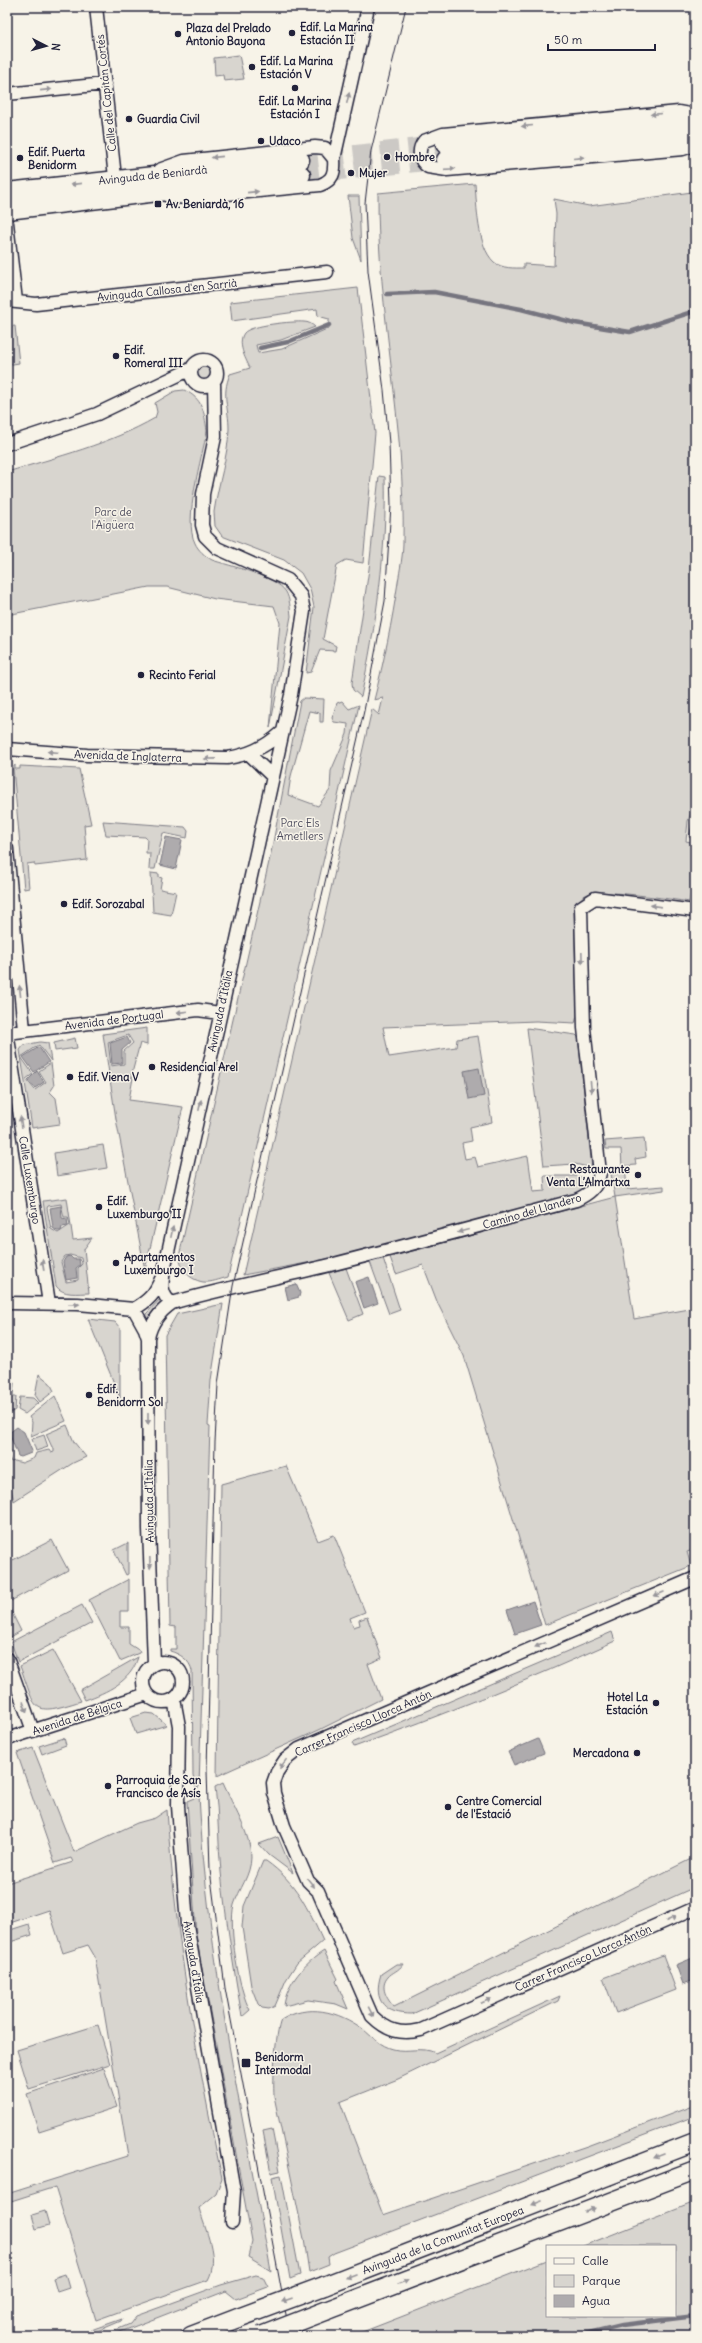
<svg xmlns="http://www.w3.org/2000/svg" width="702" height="2343" font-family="Delius,sans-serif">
	<rect width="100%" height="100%" fill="#f7f3e8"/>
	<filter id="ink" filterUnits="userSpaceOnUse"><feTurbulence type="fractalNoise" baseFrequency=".025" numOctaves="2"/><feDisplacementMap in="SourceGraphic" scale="8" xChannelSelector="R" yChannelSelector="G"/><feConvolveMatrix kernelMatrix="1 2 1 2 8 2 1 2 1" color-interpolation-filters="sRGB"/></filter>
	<g filter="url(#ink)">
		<path fill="#d8d5cf" stroke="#7d7c85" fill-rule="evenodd" d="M239 55 244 79 224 81 223 75 215 76 214 58Z
			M695 163V802L688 821 686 841 695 843V872L689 902C673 899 600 889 588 894 580 897 578 902 574 909L577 1016 575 1023 536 1021 383 1027 389 1057 456 1047 457 1039 478 1036 492 1122 470 1127 472 1141 462 1143 465 1159 475 1157 478 1167 528 1156 533 1192 545 1191 544 1176H575L591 1179 580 1192 542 1205 354 1254 243 1275 372 709 379 715 383 698 374 700C384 661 392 622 398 582 400 569 403 556 403 543 406 425 377 310 378 193L475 184C477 206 477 246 494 262 502 269 515 268 524 268V264L554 266 556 214 554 199 589 206 692 192 691 164Z
			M348 196H359L361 260 353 238Z
			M358 288 375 433 363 563 346 560 337 565 323 639 336 646 335 651 320 650 311 672 306 673 314 607 310 589 301 573 284 560 222 536 215 526 214 512C218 484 228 457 229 429 229 407 221 396 230 374L250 368C245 358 237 343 244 333 250 325 293 321 304 322 308 322 312 324 315 327L281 340 256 345 258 353 282 349 329 328V319L318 316 317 309 232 321 230 302Z
			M15 326 19 363 7 365V327Z
			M195 372a9 9 0 1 1 18 0a9 9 0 1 1-18 0Z
			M184 390C203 399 204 411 207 431 202 457 183 520 195 543 198 550 205 556 212 560 230 566 276 576 286 592 290 599 290 608 291 616L270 728 280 623 274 606 215 599 167 587H149L7 615V472C57 457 110 444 155 418L157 412 155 403 175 391Z
			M379 476 385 477C387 551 376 624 361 697L353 690 352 683 369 569Z
			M304 698 324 699 323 722H320V713L309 711 291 776 288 795 318 806 330 790 331 771 347 734 348 724 334 722 332 718 337 703 342 701 349 709 359 705 228 1277C220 1279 211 1283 203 1282 187 1279 178 1266 180 1252L271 853 300 701Z
			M15 765V769H20V766L79 769 91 824 84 825 87 860 35 866 34 863 27 864 29 888 24 889 13 768Z
			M103 821 185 827 188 831 187 838 163 833 155 869H149L150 853H146L147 839 145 837 106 835Z
			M151 873 159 874V877L162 878 160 889 176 892 171 915 153 912Z
			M147 1028V1045L140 1043 131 1077 133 1078 129 1100 183 1107 145 1270 116 1119 103 1034ZM128 1035 133 1043 124 1051V1064L111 1066 108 1042Z
			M527 1028 576 1035 578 1037 592 1168 575 1164 544 1166Z
			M75 1038 77 1048 55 1051 54 1043Z
			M40 1042 48 1043 51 1061 39 1045 21 1057 33 1074 26 1079 35 1090 46 1082 39 1071 51 1063 54 1086 50 1092 56 1098 60 1124 32 1128 20 1050 24 1045Z
			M644 1138 646 1157 635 1159 636 1165 625 1166 627 1189 664 1186V1190L615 1197 634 1319 695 1308V1549L687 1552 691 1566 545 1625 464 1356 438 1304 423 1265 396 1274 390 1257 615 1197 610 1168 622 1167 621 1149H606L605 1141Z
			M103 1145 107 1168 57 1176 54 1153Z
			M67 1198 73 1240 92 1238 84 1249 89 1293C78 1293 63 1296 56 1286L43 1201ZM61 1204 64 1217H68L70 1225 58 1233 51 1229 47 1208 48 1206ZM70 1255 81 1258 82 1264 78 1268V1280L66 1282 61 1262 65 1256Z
			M383 1258 400 1310 389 1314 370 1262Z
			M346 1268 363 1314 349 1320 329 1273Z
			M161 1298 165 1301 149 1326 145 1320 146 1314Z
			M223 1304 211 1380 208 1425 210 1426 199 1787 196 1788 193 1775 192 1671C190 1660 180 1654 170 1651V1649H176V1627L170 1626 165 1335 177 1314Z
			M88 1319 115 1322 120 1328V1398Z
			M39 1374 50 1383 54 1391 40 1402 35 1395Z
			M7 1383H14L13 1397H16L15 1410 10 1413 7 1422Z
			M55 1396 66 1421 31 1436 32 1422 29 1417Z
			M20 1397 33 1398 38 1403 25 1414 18 1410Z
			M67 1425 74 1442 86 1457 73 1463 14 1501 7 1473V1442L11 1453 8 1455 11 1462 15 1461 22 1463 34 1458 36 1453 49 1450 51 1453 54 1452V1448L52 1447 46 1434Z
			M44 1435 48 1447 36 1451 32 1439Z
			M286 1466 318 1541 334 1535 365 1612 350 1618 353 1627 360 1625 359 1620 367 1617 382 1658 368 1664 381 1699 319 1730 217 1776 221 1484Z
			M52 1540 68 1570 7 1603V1563Z
			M128 1543V1574L126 1575 114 1550Z
			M129 1579V1611H120V1627H129V1644L140 1651 139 1653 120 1661 89 1600Z
			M82 1605 92 1623 18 1662 11 1642Z
			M9 1607 21 1631 9 1638 7 1632V1608Z
			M612 1632 615 1641C529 1680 443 1715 354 1747L352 1743Z
			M53 1650 81 1701C30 1717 37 1711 20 1666Z
			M138 1657C131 1682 107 1692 85 1700L80 1690Z
			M146 1713 154 1714 167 1725 136 1734 130 1718Z
			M64 1738 66 1745 42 1754 39 1746Z
			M33 1748 74 1852 137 1823 155 1818 167 1810C175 1935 196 2056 222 2178L216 2194 199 2208C205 2230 220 2258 208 2280L96 2320 55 2187 8 2202 9 2205 7 2206V2194L128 2156 95 1957 88 1945 63 1953 49 1910 7 1924V1883L73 1862 71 1858 55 1863 17 1753Z
			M223 1783C232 1804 251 1835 251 1857 251 1875 239 1889 234 1905 228 1926 239 1992 250 2010L242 2017C234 1969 226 1921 221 1872 218 1843 219 1815 215 1787Z
			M199 1796C207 1956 242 2113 271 2271L248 2257 252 2241 196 1935 187 1801Z
			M278 1837 293 1873 269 1855 259 1844Z
			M695 1857V1887L412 2014C386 2014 372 2002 381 1974L396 1964H403C399 1971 392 1972 388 1977 379 1987 387 1999 394 2007Z
			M263 1861H266C297 1883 307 1907 323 1941L297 1963 286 1980 275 2006 269 2009 262 2008 258 2004 251 1986 242 1927 244 1906Z
			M29 1924 32 1935 7 1943V1931Z
			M324 1951 338 1979 336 1981 348 2009 336 2004 308 2000 284 2006C286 1984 306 1962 324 1951Z
			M663 1955 676 1990 616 2013 603 1978Z
			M560 1996 558 2001 398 2079 340 2102 383 2215 587 2146 695 2105V2116L334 2253 328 2257 329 2264 309 2272 304 2239 274 2096C273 2080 275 2034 281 2020 308 2003 338 2011 363 2029 372 2037 381 2046 393 2049 407 2053 423 2046 435 2053Z
			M98 2025 110 2064 29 2089 17 2050Z
			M104 2068 117 2107 39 2132 27 2094Z
			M272 2129 280 2171 271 2173 263 2131Z
			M281 2175 300 2275 290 2279 272 2177Z
			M695 2202V2336H352L547 2260V2316H675V2246H583Z
			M45 2211 49 2225 36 2229 32 2215Z
			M65 2274 69 2288 57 2292 53 2278Z
			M256 2275 263 2277 268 2287 236 2299 226 2291 110 2336H102L130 2324 136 2316 221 2285Z
			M122 2319 121 2321 86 2336H74Z"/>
		<path fill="#aeabad" stroke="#76747f" d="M694 817H695V839L689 837Z
			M166 837 182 840 176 869 160 865Z
			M127 1037 130 1043 122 1050V1063L112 1064 110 1043Z
			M39 1047 49 1062 34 1072 23 1057Z
			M479 1068 484 1096 469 1099 464 1071Z
			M37 1071 44 1082 35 1088 28 1080Z
			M61 1206 62 1218 67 1219 68 1226 62 1227 61 1231H57L53 1228 50 1208Z
			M70 1256 73 1259H79L80 1265 76 1268 77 1278 66 1280 63 1262 66 1257Z
			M369 1277 378 1303 364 1308 355 1282Z
			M296 1284 300 1293 299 1297 288 1300 285 1287Z
			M17 1427 24 1432 32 1451 31 1453 21 1457 18 1456 9 1433Z
			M533 1601 541 1625 515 1634 507 1610Z
			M538 1739 544 1753 514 1765 508 1752Z
			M695 1957V1980L683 1984 676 1965Z"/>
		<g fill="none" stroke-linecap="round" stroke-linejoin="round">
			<path stroke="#76747f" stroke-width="4.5" d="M387 294 434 292 521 309 575 323 630 332 695 311
				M260 348 288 342 329 325
				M576 2336 622 2325 695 2316"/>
			<path stroke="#ccc9c5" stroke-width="18" stroke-dasharray="18 9" stroke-linecap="butt" d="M300 160 445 144
				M301 175 446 160"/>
			<defs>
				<path id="street" d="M96 7 116 186
					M7 94 105 84
					M695 115 679 112 443 134 424 141C417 150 419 161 428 167L447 170 683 149 695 145
					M159 170 184 161 315 147 325 148 334 159
					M168 196 186 198 320 185C333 180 335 173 334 159L368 7
					M7 223 16 301
					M7 301 36 304 327 272
					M191 373a13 13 0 1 1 26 0a13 13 0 1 1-26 0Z
					M7 444 97 414 191 369
					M7 749 87 755 227 758C248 755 264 748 281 733
					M249 754 272 776
					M7 849 24 1030
					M7 1032 49 1303
					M7 1033 198 1010 220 1013
					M7 1303 78 1304 134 1309
					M172 1303C160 1295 162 1283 164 1270L291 695 304 611 301 596 288 580 217 548 205 536 202 525 203 494 215 437 214 381
					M134 1309C148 1301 155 1294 161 1279
					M134 1309 145 1329 148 1338
					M695 1578 299 1749 285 1760 277 1772 273 1783 274 1793 284 1826 308 1881 318 1891 372 2016C387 2031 401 2035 421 2030L695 1908
					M7 1658 33 1731
					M143 1682a20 20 0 1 1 40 0a20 20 0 1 1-40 0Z
					M154 1663 149 1529 148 1338C151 1323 159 1312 172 1303 224 1288 277 1278 330 1265 413 1244 494 1222 576 1200 589 1194 597 1188 600 1173L584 1028 581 907 595 898 695 911
					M174 1699 179 1726 178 1806 187 1925 234 2191 232 2222
					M7 1739 147 1694"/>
				<path id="secondary" d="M445 144 695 122
					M446 160 695 137
					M7 192 300 160
					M7 210 301 175
					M324 2286 695 2142
					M328 2310 695 2170
					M191 2336 238 2318"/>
			</defs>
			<use href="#street" stroke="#22223b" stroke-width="15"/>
			<use href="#secondary" stroke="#22223b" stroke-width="21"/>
			<use href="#street" stroke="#f7f3e8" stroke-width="12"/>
			<use href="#secondary" stroke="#f7f3e8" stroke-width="18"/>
			<path stroke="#22223b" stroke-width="1" d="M290 2336 225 1988 210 1870 207 1770 215 1442 218 1384 233 1286 364 711 385 601 391 505 389 443 384 390 368 271 365 203 371 151 406 7"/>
			<defs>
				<path id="secondary-bridge" d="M238 2318 324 2286
					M261 2336 328 2310"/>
			</defs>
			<use href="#secondary-bridge" stroke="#22223b" stroke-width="21" stroke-linecap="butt"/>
			<use href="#secondary-bridge" stroke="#f7f3e8" stroke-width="18"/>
		</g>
		<defs><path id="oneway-solid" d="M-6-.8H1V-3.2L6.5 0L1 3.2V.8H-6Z"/></defs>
		<g fill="#97959a">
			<use href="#oneway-solid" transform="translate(46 90) rotate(-6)"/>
			<use href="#oneway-solid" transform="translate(348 98) rotate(-77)"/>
			<use href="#oneway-solid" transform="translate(656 114) rotate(175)"/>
			<use href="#oneway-solid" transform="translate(527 126) rotate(175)"/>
			<use href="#oneway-solid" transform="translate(217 157) rotate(174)"/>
			<use href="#oneway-solid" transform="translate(579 158) rotate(-5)"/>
			<use href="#oneway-solid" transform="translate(450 169) rotate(-4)"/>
			<use href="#oneway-solid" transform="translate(76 184) rotate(174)"/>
			<use href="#oneway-solid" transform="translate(253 192) rotate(-6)"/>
			<use href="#oneway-solid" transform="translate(53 752) rotate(-175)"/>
			<use href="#oneway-solid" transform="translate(210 759) rotate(179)"/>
			<use href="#oneway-solid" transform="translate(656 906) rotate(-172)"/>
			<use href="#oneway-solid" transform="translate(582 958) rotate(88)"/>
			<use href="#oneway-solid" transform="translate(20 991) rotate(-96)"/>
			<use href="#oneway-solid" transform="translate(182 1012) rotate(173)"/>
			<use href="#oneway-solid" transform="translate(591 1087) rotate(84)"/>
			<use href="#oneway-solid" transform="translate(200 1105) rotate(-78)"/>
			<use href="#oneway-solid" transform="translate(21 1122) rotate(-99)"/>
			<use href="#oneway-solid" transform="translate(463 1231) rotate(165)"/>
			<use href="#oneway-solid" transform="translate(172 1232) rotate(-78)"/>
			<use href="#oneway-solid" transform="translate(43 1265) rotate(-99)"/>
			<use href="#oneway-solid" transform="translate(74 1304) rotate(2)"/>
			<use href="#oneway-solid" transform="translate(148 1419) rotate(90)"/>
			<use href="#oneway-solid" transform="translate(150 1563) rotate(88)"/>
			<use href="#oneway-solid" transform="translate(659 1594) rotate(157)"/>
			<use href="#oneway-solid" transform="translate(540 1645) rotate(157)"/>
			<use href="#oneway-solid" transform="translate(25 1707) rotate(70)"/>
			<use href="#oneway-solid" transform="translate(283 1764) rotate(126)"/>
			<use href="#oneway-solid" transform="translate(311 1883) rotate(51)"/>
			<use href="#oneway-solid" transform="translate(671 1919) rotate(-24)"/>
			<use href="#oneway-solid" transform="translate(486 2001) rotate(-24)"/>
			<use href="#oneway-solid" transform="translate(371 2012) rotate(63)"/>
			<use href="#oneway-solid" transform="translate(659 2156) rotate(159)"/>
			<use href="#oneway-solid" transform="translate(537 2203) rotate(159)"/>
			<use href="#oneway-solid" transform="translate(590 2210) rotate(-21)"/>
			<use href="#oneway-solid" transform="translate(351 2276) rotate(159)"/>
			<use href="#oneway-solid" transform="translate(403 2282) rotate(-21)"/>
			<use href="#oneway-solid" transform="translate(287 2300) rotate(160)"/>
		</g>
	</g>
	<g fill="#22223b" stroke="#f7f3e8" stroke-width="1.5">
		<circle cx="292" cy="33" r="4"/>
		<circle cx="178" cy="34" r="4"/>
		<circle cx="252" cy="67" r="4"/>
		<circle cx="295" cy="88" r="4"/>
		<circle cx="129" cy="119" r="4"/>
		<circle cx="261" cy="141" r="4"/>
		<circle cx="387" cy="157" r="4"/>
		<circle cx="20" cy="158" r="4"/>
		<circle cx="351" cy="173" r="4"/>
		<rect x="154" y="200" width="8" height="8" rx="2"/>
		<circle cx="116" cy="356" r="4"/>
		<circle cx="141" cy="675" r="4"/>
		<circle cx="64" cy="904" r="4"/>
		<circle cx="152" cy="1067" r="4"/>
		<circle cx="70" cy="1077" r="4"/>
		<circle cx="638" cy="1175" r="4"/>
		<circle cx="99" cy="1207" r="4"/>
		<circle cx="116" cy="1263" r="4"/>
		<circle cx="89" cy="1395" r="4"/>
		<circle cx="656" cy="1703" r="4"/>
		<circle cx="637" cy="1753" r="4"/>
		<circle cx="108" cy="1786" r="4"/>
		<circle cx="448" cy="1807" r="4"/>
		<rect x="241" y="2058" width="10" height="10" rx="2"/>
	</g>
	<g text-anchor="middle" stroke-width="3" stroke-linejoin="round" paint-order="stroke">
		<g font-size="11" font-weight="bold" fill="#22223b" stroke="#f7f3e8" text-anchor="start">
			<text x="300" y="31">Edif. La Marina<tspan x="300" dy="13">Estación II</tspan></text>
			<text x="186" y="32">Plaza del Prelado<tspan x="186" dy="13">Antonio Bayona</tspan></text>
			<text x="260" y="65">Edif. La Marina<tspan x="260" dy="13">Estación V</tspan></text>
			<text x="295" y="105" text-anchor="middle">Edif. La Marina<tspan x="295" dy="13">Estación I</tspan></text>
			<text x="137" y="123">Guardia Civil</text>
			<text x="269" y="145">Udaco</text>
			<text x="28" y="156">Edif. Puerta<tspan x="28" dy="13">Benidorm</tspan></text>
			<text x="395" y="161">Hombre</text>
			<text x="359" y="177">Mujer</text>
			<text x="166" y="208">Av. Beniardà, 16</text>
			<text x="124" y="354">Edif.<tspan x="124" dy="13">Romeral III</tspan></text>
			<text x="149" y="679">Recinto Ferial</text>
			<text x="72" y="908">Edif. Sorozabal</text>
			<text x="160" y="1071">Residencial Arel</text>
			<text x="78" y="1081">Edif. Viena V</text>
			<text x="630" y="1173" text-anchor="end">Restaurante<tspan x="630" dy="13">Venta L’Almartxa</tspan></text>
			<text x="107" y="1205">Edif.<tspan x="107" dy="13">Luxemburgo II</tspan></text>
			<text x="124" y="1261">Apartamentos<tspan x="124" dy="13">Luxemburgo I</tspan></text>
			<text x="97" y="1393">Edif.<tspan x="97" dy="13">Benidorm Sol</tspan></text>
			<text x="648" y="1701" text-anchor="end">Hotel La<tspan x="648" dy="13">Estación</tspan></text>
			<text x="629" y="1757" text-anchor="end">Mercadona</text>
			<text x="116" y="1784">Parroquia de San<tspan x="116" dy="13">Francisco de Asís</tspan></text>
			<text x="456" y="1805">Centre Comercial<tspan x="456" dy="13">de l'Estació</tspan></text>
			<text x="255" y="2061">Benidorm<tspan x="255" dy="13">Intermodal</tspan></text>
		</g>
		<g font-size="11" fill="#22223b" stroke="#f7f3e8">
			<text transform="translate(106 93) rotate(-96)" y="4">Calle del Capitán Cortés</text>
			<text transform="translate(153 175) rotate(-6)" y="4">Avinguda de Beniardà</text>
			<text transform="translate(167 290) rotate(-6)" y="4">Avinguda Callosa d'en Sarrià</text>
			<text transform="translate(128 756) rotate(2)" y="4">Avenida de Inglaterra</text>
			<text transform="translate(220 1011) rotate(-78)" y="4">Avinguda d'Itàlia</text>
			<text transform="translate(114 1020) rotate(-7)" y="4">Avenida de Portugal</text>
			<text transform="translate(30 1180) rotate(81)" y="4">Calle Luxemburgo</text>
			<text transform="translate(532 1211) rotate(-16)" y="4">Camino del Llandero</text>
			<text transform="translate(149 1501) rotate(-91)" y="4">Avinguda d'Itàlia</text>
			<text transform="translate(77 1717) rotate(-18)" y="4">Avenida de Bélgica</text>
			<text transform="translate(363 1723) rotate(-24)" y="4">Carrer Francisco Llorca Antón</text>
			<text transform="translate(583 1958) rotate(-24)" y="4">Carrer Francisco Llorca Antón</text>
			<text transform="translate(194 1962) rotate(81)" y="4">Avinguda d'Itàlia</text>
			<text transform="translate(443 2240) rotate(-21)" y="4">Avinguda de la Comunitat Europea</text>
		</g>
		<g font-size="11" fill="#504f60" stroke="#f7f3e8">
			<text x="113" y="516">Parc de<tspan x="113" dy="13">l'Aigüera</tspan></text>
			<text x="300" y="827">Parc Els<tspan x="300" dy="13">Ametllers</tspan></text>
		</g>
	</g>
	<rect width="702" height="2343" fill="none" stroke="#f7f3e8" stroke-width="24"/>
	<rect x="12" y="12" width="678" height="2319" fill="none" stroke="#22223b" stroke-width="1.5" filter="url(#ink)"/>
	<rect x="546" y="2245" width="130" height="72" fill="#f7f3e8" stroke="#a29fa3"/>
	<rect x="554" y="2258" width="20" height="6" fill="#f7f3e8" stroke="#a29fa3"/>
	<text x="582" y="2265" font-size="12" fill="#22223b">Calle</text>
	<rect x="554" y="2275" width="20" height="12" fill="#d8d5cf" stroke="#a29fa3"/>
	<text x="582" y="2285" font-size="12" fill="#22223b">Parque</text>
	<rect x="554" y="2295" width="20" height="12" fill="#aeabad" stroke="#a29fa3"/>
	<text x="582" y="2305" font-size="12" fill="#22223b">Agua</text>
	<g transform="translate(46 46) rotate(96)" stroke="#f7f3e8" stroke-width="3" paint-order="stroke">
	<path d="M0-3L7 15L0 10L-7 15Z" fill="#22223b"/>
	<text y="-6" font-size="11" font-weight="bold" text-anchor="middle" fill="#22223b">N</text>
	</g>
	<path d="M548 44v6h107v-6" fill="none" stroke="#22223b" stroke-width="2"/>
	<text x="554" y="44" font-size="12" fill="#22223b" stroke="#f7f3e8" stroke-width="3" paint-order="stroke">50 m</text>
</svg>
